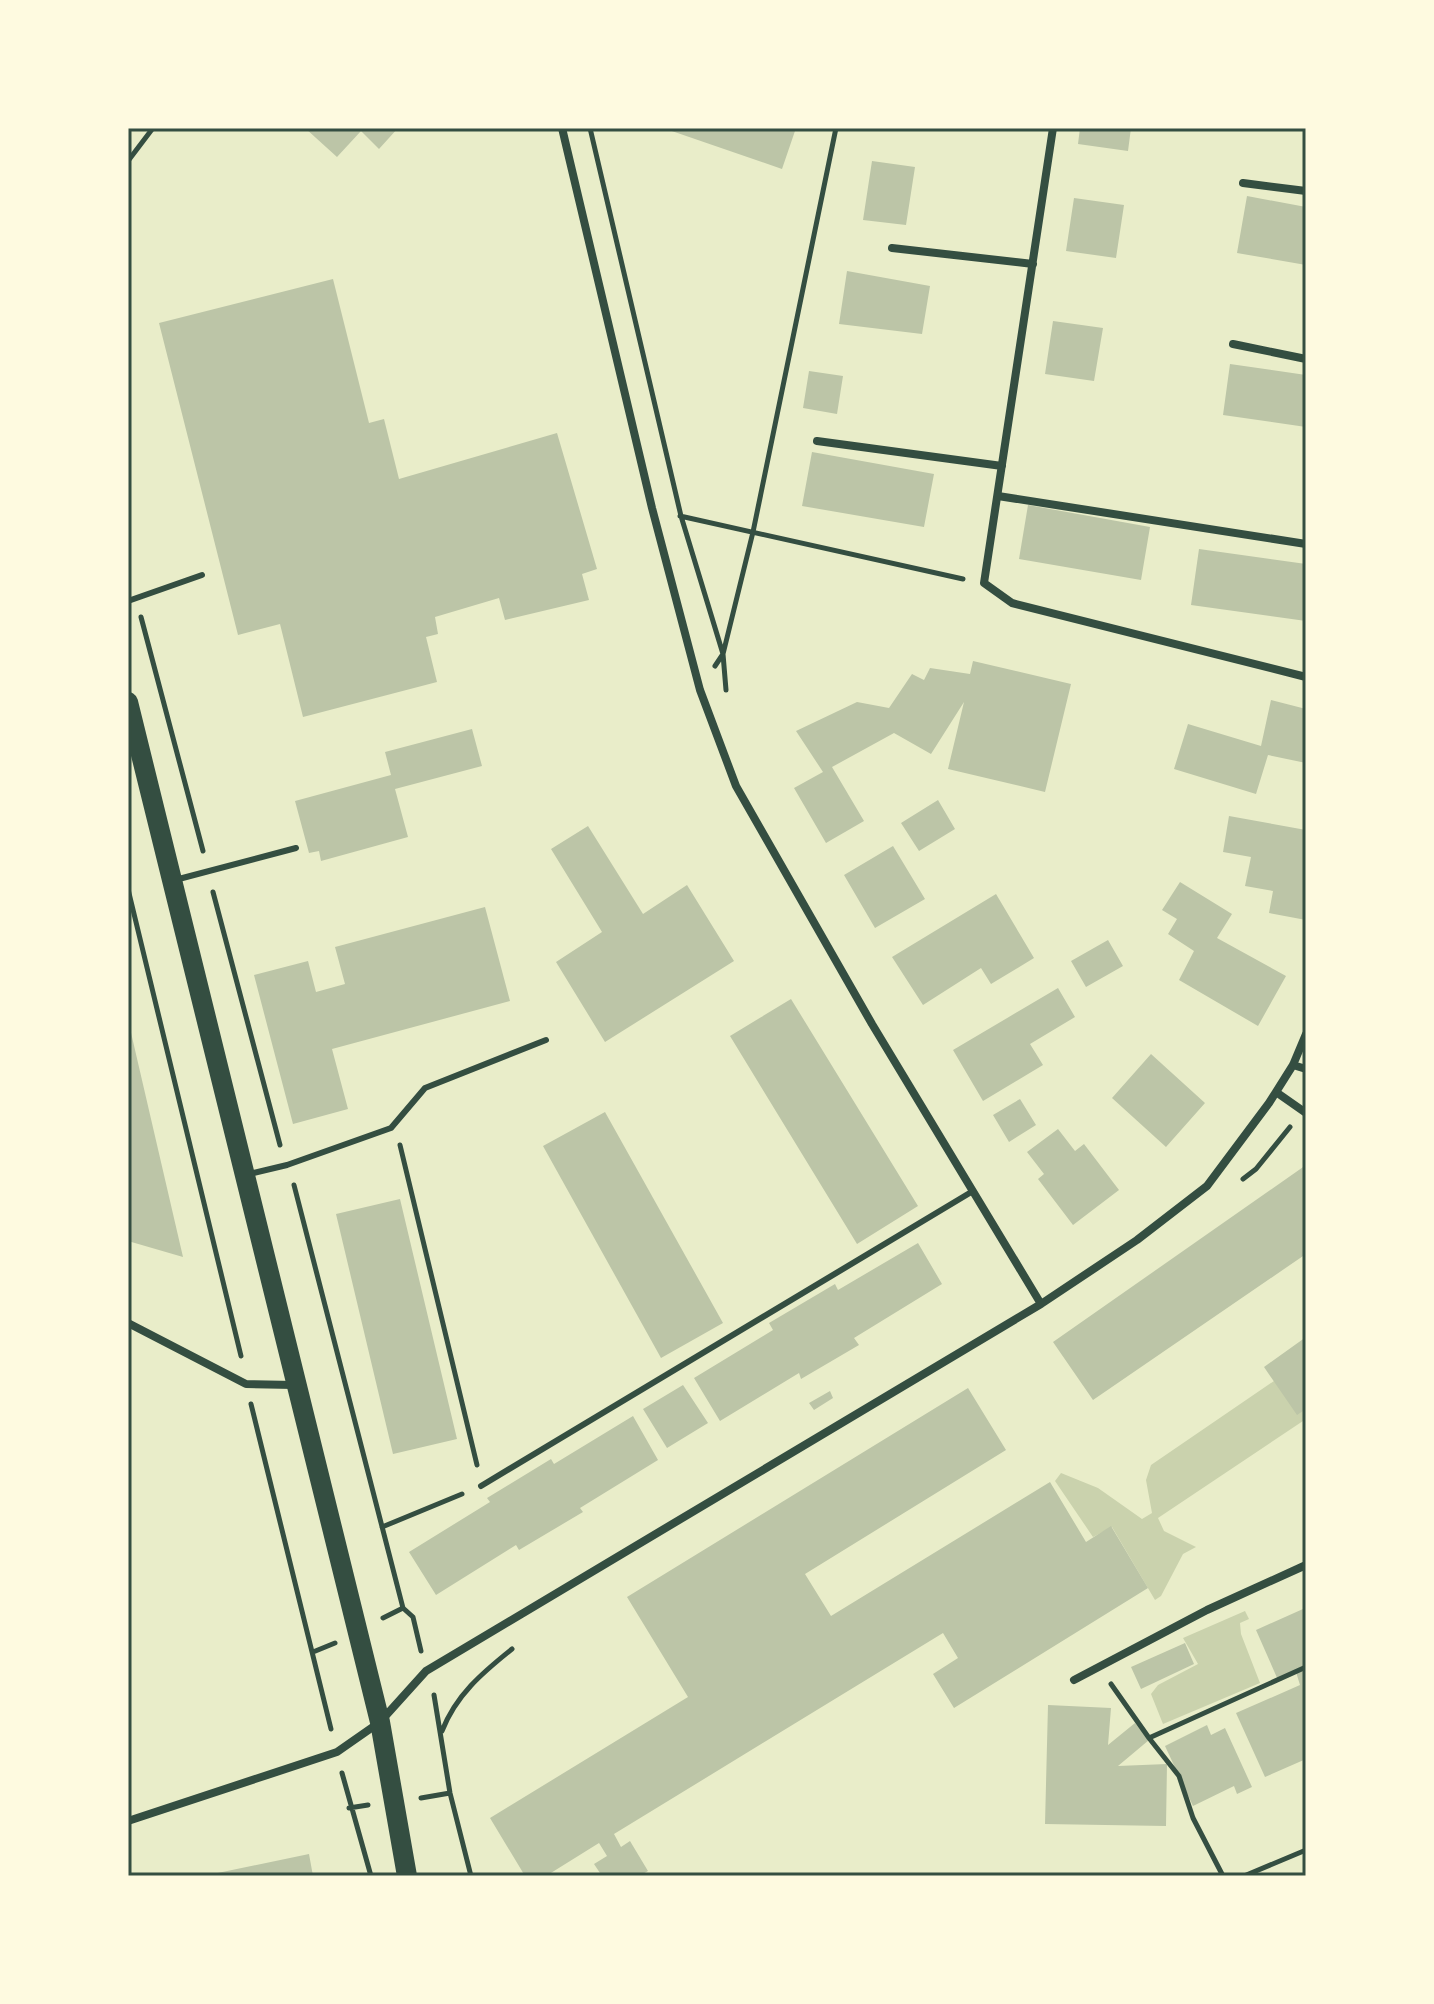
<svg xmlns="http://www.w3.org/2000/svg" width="1434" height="2004" font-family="Quicksand,sans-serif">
	<rect width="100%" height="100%" fill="#e9edc9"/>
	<path fill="#cad2ad" d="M1274 1381 1306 1409V1419L1158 1518 1164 1531 1196 1547 1183 1554 1161 1596 1155 1600 1112 1527 1093 1537 1055 1481 1061 1473 1098 1488 1142 1519 1152 1513 1146 1480 1151 1465Z
		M1245 1611 1249 1619 1240 1623 1241 1634 1260 1683 1163 1724 1151 1694 1158 1685 1198 1664 1183 1638Z"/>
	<path fill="#bcc5a7" d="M305 128H398L379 149 361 131 337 157Z
		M663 128H796L782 169Z
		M1080 128H1131L1128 151 1078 144Z
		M872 161 915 167 906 225 863 220Z
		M1247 196 1306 207V265L1237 253Z
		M1074 198 1124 205 1116 258 1066 251Z
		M847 271 930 286 922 334 839 324Z
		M333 279 369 423 384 419 399 479 557 433 597 569 582 574 589 600 505 620 499 598 435 617 438 634 426 637 437 682 303 717 280 624 238 635 159 323Z
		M1053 321 1103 328 1094 381 1045 374Z
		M1230 364 1306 375V427L1223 415Z
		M809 371 843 376 837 414 803 408Z
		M812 452 934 474 924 527 802 506Z
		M1028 505 1150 527 1141 580 1019 559Z
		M1199 549 1306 564V621L1191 605Z
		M973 661 1071 684 1045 792 948 769 964 702 931 754 894 733 832 767 864 821 826 843 794 788 823 772 796 731 857 702 889 708 912 674 924 680 930 668 970 674Z
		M1271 700 1306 709V763L1268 755 1256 794 1174 769 1188 724 1261 746Z
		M472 729 482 766 395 789 408 837 321 861 319 851 309 853 295 801 391 775 385 752Z
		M938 800 955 829 919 851 901 823Z
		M1229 816 1306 830V920L1269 913 1273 891 1245 886 1251 857 1223 852Z
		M588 826 643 914 687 885 734 961 605 1042 556 962 602 932 551 849Z
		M893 846 925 899 875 928 844 875Z
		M1180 882 1232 914 1217 938 1286 976 1258 1026 1179 980 1194 951 1168 934 1177 919 1162 910Z
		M996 894 1034 958 991 984 981 968 923 1005 892 957Z
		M485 907 510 1001 332 1049 348 1109 293 1124 254 975 308 961 316 992 345 984 335 947Z
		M1108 940 1123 966 1086 987 1071 961Z
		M1058 988 1075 1017 1030 1044 1043 1065 983 1101 953 1050Z
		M791 999 918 1206 857 1244 730 1036Z
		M128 1024H129L183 1257 128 1241Z
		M1151 1054 1205 1103 1166 1147 1112 1098Z
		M1020 1099 1036 1125 1009 1142 993 1115Z
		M605 1112 723 1323 661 1358 543 1146Z
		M1058 1129 1075 1151 1084 1144 1119 1190 1073 1225 1038 1179 1044 1174 1027 1152Z
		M1306 1165V1254L1093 1400 1053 1342Z
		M400 1199 457 1439 393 1454 336 1214Z
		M918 1243 942 1284 854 1338 859 1345 801 1379 799 1373 720 1421 694 1378 773 1330 769 1323 835 1284 838 1290Z
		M1306 1337V1409L1297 1415 1264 1367Z
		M683 1385 708 1423 667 1448 643 1409Z
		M968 1388 1006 1450 805 1574 831 1616 1050 1482 1086 1542 1111 1526 1148 1588 954 1708 933 1674 958 1658 943 1633 614 1834 621 1847 630 1841 648 1871 639 1876H602L594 1864 607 1856 599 1843 546 1876H525L490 1818 688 1697 627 1597Z
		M830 1391 833 1398 814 1410 809 1403Z
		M633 1416 658 1460 580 1508 583 1512 519 1550 516 1545 436 1595 409 1552 490 1502 487 1498 551 1459 554 1464Z
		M1303 1609 1306 1616V1759L1265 1777 1236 1713 1300 1685 1296 1672 1278 1680 1256 1630Z
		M1185 1643 1194 1664 1141 1689 1131 1667Z
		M1048 1705 1111 1708 1108 1745 1135 1723 1149 1740 1118 1766 1167 1764 1166 1826 1045 1824Z
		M1207 1725 1211 1735 1225 1728 1252 1787 1237 1794 1234 1786 1193 1806 1165 1746Z
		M309 1854 313 1876H208V1875Z"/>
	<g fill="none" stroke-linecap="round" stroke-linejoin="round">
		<path stroke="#344e41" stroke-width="5" d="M590 128 681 516 723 654 726 690
			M128 161 153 128
			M680 516 963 579
			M141 617 203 851
			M715 666 723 654 753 532 836 128
			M128 889 241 1356
			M213 892 280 1145
			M400 1145 477 1465
			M1243 1179 1256 1169 1290 1127
			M294 1185 403 1608 413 1617 421 1651
			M251 1404 331 1729
			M382 1527 462 1494
			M383 1618 403 1608
			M313 1652 335 1643
			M1111 1684 1149 1738 1306 1667
			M434 1695 450 1793 471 1876
			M442 1731C456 1695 482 1673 512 1649
			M1149 1738 1179 1776 1193 1818 1223 1876
			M342 1773 371 1876
			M421 1798 450 1793
			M349 1808 368 1805
			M1244 1876 1306 1850"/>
		<path stroke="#344e41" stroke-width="6" d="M128 601 202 575
			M175 880 296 848
			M249 1174 287 1165 391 1128 425 1088 546 1040
			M481 1486 973 1191"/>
		<path stroke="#344e41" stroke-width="8" d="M562 128 652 508 700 690 736 786 872 1024 1041 1304
			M1053 128 984 583 1012 603 1306 677
			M1243 183 1306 191
			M892 248 1033 264
			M1233 344 1306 359
			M817 441 1002 466
			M998 496 1306 544
			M1293 1065 1306 1069
			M1276 1092 1306 1113
			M128 1323 246 1384 294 1385
			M1074 1680 1207 1610 1306 1565
			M128 1821 337 1752 380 1722 426 1671 1041 1304 1137 1240 1207 1186 1269 1103 1293 1065 1306 1034"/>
		<path stroke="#344e41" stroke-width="20" d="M128 702 380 1722 407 1876"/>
	</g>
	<rect width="1434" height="2004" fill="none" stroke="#fefae0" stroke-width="260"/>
	<rect x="130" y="130" width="1174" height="1744" fill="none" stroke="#344e41" stroke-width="3"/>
</svg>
